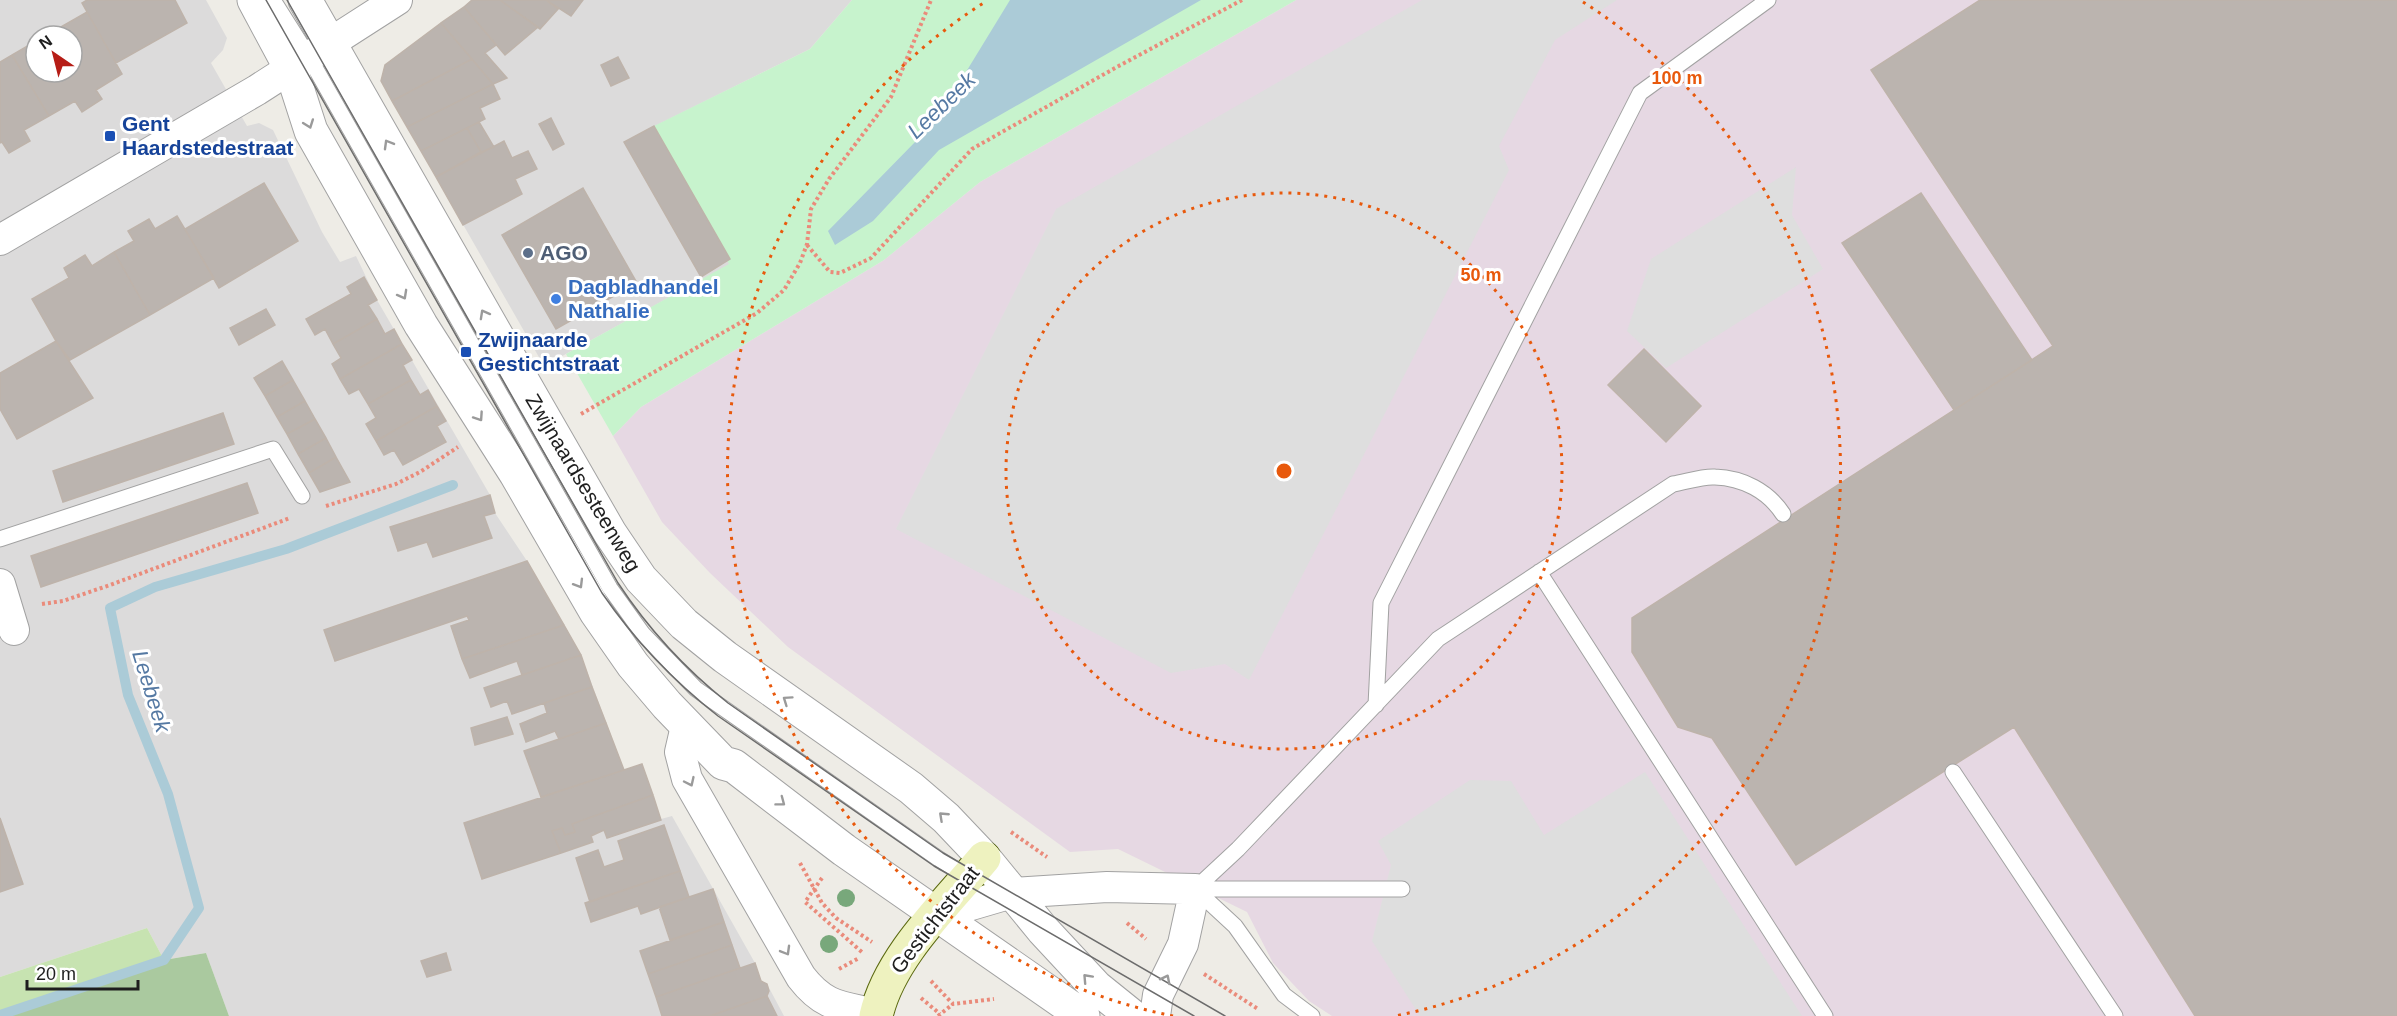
<svg xmlns="http://www.w3.org/2000/svg" width="2397" height="1016" font-family="Helvetica,sans-serif">
	<rect width="100%" height="100%" fill="#eeece6"/>
	<path fill="#dcdbdb" fill-rule="evenodd" d="M0 0H206L227 38 223 50 211 63 247 126 259 123 273 130 322 232 340 262 356 256 377 300 490 495 495 513 527 561 581 655 624 770 642 764 661 819 672 816 755 963 761 981 767 984 784 1016H229L206 953 164 960 147 928 0 977ZM36 36H72V72H36Z
		M472 0H852L810 49 651 128 730 264 544 366 381 81 385 65Z"/>
	<path fill="#e6d8e3" d="M1296 0H2397V1016H1332L1309 1001 1273 963 1247 912 1118 849 1070 852 788 647 710 573 662 522 613 436 641 407 884 260 980 182Z"/>
	<path fill="#c7e3b1" d="M147 928 164 960 0 1015V977Z"/>
	<path fill="#aac99f" d="M206 953 229 1016H0L164 960Z"/>
	<path fill="#c7f3cd" d="M852 0H1296L980 182 884 260 641 407 613 436 566 354 729 264 650 128 810 49Z"/>
	<path fill="#dedede" d="M1422 0H1617L1555 40 1499 146 1509 170 1249 680 1225 664 1171 673 896 529 1056 209Z
		M1796 167 1792 215 1823 269 1666 368 1627 331 1651 259Z
		M1645 772 1802 1016H1420L1372 941 1391 865 1378 841 1470 780 1511 781 1544 835Z"/>
	<path fill="#abcbd7" d="M1010 0H1201L939 150 873 221 835 245 828 231 917 140 947 103Z"/>
	<g fill="none" stroke-linecap="round" stroke-linejoin="round">
		<path stroke="#abcbd7" stroke-width="10" d="M0 1015 164 960 199 908 168 794 128 695 110 608 155 587 286 549 453 485"/>
	</g>
	<path fill="#bbb4af" stroke="#beb3aa" stroke-width="1.5" d="M87 0H175L187 23 116 63 82 3Z
		M472 0H500L538 27 505 55 464 7Z
		M500 0H546L558 9 540 29Z
		M546 0H583L571 16Z
		M1980 0H2397V1016H2195L2014 727 1796 865 1712 738 1678 727 1632 652V618L2053 346 1871 70Z
		M464 7 496 45 485 53 507 78 493 84 441 23Z
		M87 12 122 74 96 90 102 99 82 112 75 101 49 116 12 55 36 41V72H72V36H45Z
		M441 23 472 59 392 101 381 81 385 65Z
		M12 55 49 116 24 130 30 141 9 153 2 142 0 143V62Z
		M618 57 629 78 611 86 601 65Z
		M472 59 493 84 407 127 392 101Z
		M493 84 500 99 480 108 485 119 421 151 407 127Z
		M551 118 564 144 553 150 539 124Z
		M479 122 494 147 481 152 467 128Z
		M654 126 730 259 701 277 624 142Z
		M467 128 481 152 436 177 421 151Z
		M504 141 512 158 528 151 537 169 515 179 522 194 463 225 436 177Z
		M264 183 298 241 219 288 185 229Z
		M583 188 637 283 556 329 502 235Z
		M1921 193 2032 360 1954 410 1842 243Z
		M177 216 214 278 150 315 114 252 134 241 128 231 149 219 155 229Z
		M114 252 150 315 70 360 56 341 32 299 69 278 64 268 85 255 92 266Z
		M364 277 377 300 368 305 377 319 333 344 325 329 315 335 306 319 351 294 347 287Z
		M266 309 275 325 239 345 230 328Z
		M377 319 385 334 394 329 402 344 340 379 332 364 341 358 333 344Z
		M56 341 93 398 17 439 0 409V373Z
		M402 344 412 360 403 365 411 380 368 404 359 389 349 394 340 379Z
		M1644 349 1701 406 1666 442 1608 385Z
		M282 361 293 380 265 396 254 378Z
		M293 380 305 401 277 417 265 396Z
		M411 380 420 395 428 390 437 406 376 441 366 424 376 418 368 404Z
		M305 401 315 419 287 434 277 417Z
		M437 406 446 421 437 426 446 442 403 465 394 450 384 455 376 441Z
		M223 413 234 444 63 502 53 471Z
		M315 419 326 438 298 454 287 434Z
		M326 438 336 457 309 473 298 454Z
		M336 457 350 482 320 492 309 473Z
		M247 483 258 513 41 587 31 556Z
		M490 495 495 513 484 516 492 538 433 557 427 542 398 551 390 527Z
		M527 561 564 625 462 659 451 626 469 620 467 616 335 661 324 630Z
		M564 625 581 655 522 675 517 661 470 678 462 659Z
		M581 655 592 687 512 714 507 701 491 707 484 688Z
		M592 687 606 723 559 739 555 731 526 742 520 724 547 713 544 703Z
		M507 717 513 734 475 745 471 728Z
		M606 723 624 770 541 797 524 751Z
		M642 764 653 795 572 824 575 832 565 835 562 828 552 831 561 853 482 879 464 823Z
		M653 795 661 820 607 838 604 830 591 836 593 842 561 853 552 831 562 828 565 835 575 832 572 824Z
		M0 818 23 884 0 892Z
		M664 825 680 871 590 902 576 858 598 850 604 867 624 860 618 841Z
		M680 871 689 897 641 914 638 906 591 922 585 903Z
		M713 889 724 922 670 940 659 907Z
		M724 922 732 945 648 974 640 951Z
		M732 945 740 968 656 997 648 974Z
		M446 953 451 970 427 977 421 961Z
		M755 963 761 981 767 984 769 991 767 996 710 1016H662L656 997Z
		M767 996 777 1016H710Z"/>
	<g fill="none" stroke-linecap="round" stroke-linejoin="round">
		<defs>
			<path id="service" d="M273 0 309 57 610 588 643 634 696 689 939 859 968 877
				M0 539 273 449 302 496
				M1539 572 1825 1016
				M1376 705 1381 603 1640 93 1768 0
				M1953 772 2115 1016
				M1195 889 1238 849 1438 639 1673 484C1686 482 1702 476 1715 477 1743 478 1768 491 1783 514
				M1195 889H1402
				M1195 889 1235 926 1284 995 1312 1016"/>
			<path id="minor" d="M0 240 257 90 397 0
				M0 584 14 630
				M686 726 680 752 687 779 801 977C824 1007 841 1006 876 1014
				M937 915 1012 893 1107 887 1195 889 1183 944 1158 995 1155 1016"/>
			<path id="tertiary" d="M254 0 291 69 311 131 421 325 516 474 596 612 633 665 667 705 723 763 734 766 844 850 1083 1016
				M305 0 534 401 610 533 641 579 684 624 725 657 911 788 946 818 984 858 1043 930 1096 987 1132 1016"/>
			<path id="secondary" d="M876 1016C889 957 946 904 984 858"/>
		</defs>
		<use href="#service" stroke="#a2a2a2" stroke-width="17"/>
		<use href="#minor" stroke="#a2a2a2" stroke-width="32"/>
		<use href="#tertiary" stroke="#a2a2a2" stroke-width="35"/>
		<use href="#secondary" stroke="#5c6a11" stroke-width="35"/>
		<path stroke="#ea8b7b" stroke-width="4" stroke-dasharray="3 3" stroke-linecap="butt" d="M807 245 830 272 840 273 871 258 972 149 1115 68 1242 0
			M581 414 757 313 784 290 800 263 807 244 811 209 829 179 891 97 931 0
			M326 506 396 484 420 472 458 447
			M42 604 63 601 110 585 290 518
			M1011 832 1047 857
			M800 863 822 903 836 918 872 942
			M822 878 805 902 863 953
			M1127 923 1146 939
			M839 969 859 958
			M1204 974 1258 1009
			M931 981 953 1004 994 999
			M921 998 940 1014
			M938 1016 953 1004"/>
		<use href="#service" stroke="#fff" stroke-width="15"/>
		<use href="#minor" stroke="#fff" stroke-width="30"/>
		<use href="#tertiary" stroke="#fff" stroke-width="33"/>
		<use href="#secondary" stroke="#eef2bf" stroke-width="33"/>
		<path stroke="#6c6c6c" stroke-width="1.5" d="M266 0 602 593C635 641 672 680 718 716L934 866 1194 1016
			M287 0 618 583C649 630 684 668 728 703L943 853 1225 1016"/>
	</g>
	<g fill="#78a87b">
		<circle cx="846" cy="898" r="9"/>
		<circle cx="829" cy="944" r="9"/>
	</g>
	<defs><path id="oneway-chevron" d="M-2-3.5L2.5 0L-2 3.5" fill="none" stroke-width="1.6" stroke-linecap="round" stroke-linejoin="round" transform="scale(1.5)"/></defs>
	<g stroke="#9a9a9a">
		<use href="#oneway-chevron" transform="translate(309 124) rotate(70)"/>
		<use href="#oneway-chevron" transform="translate(388 144) rotate(-120)"/>
		<use href="#oneway-chevron" transform="translate(403 295) rotate(61)"/>
		<use href="#oneway-chevron" transform="translate(484 314) rotate(-119)"/>
		<use href="#oneway-chevron" transform="translate(479 417) rotate(56)"/>
		<use href="#oneway-chevron" transform="translate(579 584) rotate(59)"/>
		<use href="#oneway-chevron" transform="translate(787 700) rotate(-145)"/>
		<use href="#oneway-chevron" transform="translate(690 782) rotate(65)"/>
		<use href="#oneway-chevron" transform="translate(781 802) rotate(37)"/>
		<use href="#oneway-chevron" transform="translate(943 816) rotate(-137)"/>
		<use href="#oneway-chevron" transform="translate(786 951) rotate(60)"/>
		<use href="#oneway-chevron" transform="translate(1087 978) rotate(-133)"/>
		<use href="#oneway-chevron" transform="translate(1166 979) rotate(-63)"/>
	</g>
	<g fill="none" stroke="#e8590c" stroke-width="3" stroke-dasharray="3 6">
		<circle cx="1284" cy="471" r="278"/>
		<path d="M1173 1016A556 556 0 0 1 985 2M1583 2A556 556 0 0 1 1395 1016"/>
	</g>
	<g fill="#1a4fb4" stroke="#fff" stroke-width="2">
		<rect x="104" y="130" width="12" height="12" rx="3"/>
		<rect x="460" y="346" width="12" height="12" rx="3"/>
	</g>
	<circle fill="#5c6f8a" stroke="#fff" stroke-width="2" cx="528" cy="253" r="6"/>
	<circle fill="#3f7fe0" stroke="#fff" stroke-width="2" cx="556" cy="299" r="6"/>
	<g text-anchor="middle" stroke-width="6" stroke-linejoin="round" paint-order="stroke">
		<g font-size="21" font-weight="bold" fill="#164399" stroke="#fff" text-anchor="start">
			<text x="122" y="131">Gent<tspan x="122" dy="24">Haardstedestraat</tspan></text>
			<text x="478" y="347">Zwijnaarde<tspan x="478" dy="24">Gestichtstraat</tspan></text>
		</g>
		<g font-size="21" font-weight="bold" fill="#4e5e75" stroke="#fff" text-anchor="start">
			<text x="540" y="260">AGO</text>
		</g>
		<g font-size="21" font-weight="bold" fill="#366cbe" stroke="#fff" text-anchor="start">
			<text x="568" y="294">Dagbladhandel<tspan x="568" dy="24">Nathalie</tspan></text>
		</g>
		<g font-size="21" fill="#1e1e1e" stroke="#fff">
			<text transform="translate(583 483) rotate(59)" y="7">Zwijnaardsesteenweg</text>
			<text transform="translate(935 920) rotate(-52)" y="7">Gestichtstraat</text>
		</g>
		<g font-size="22" font-style="italic" fill="#5579a3" stroke="#fff">
			<text transform="translate(941 105) rotate(-44)" y="8">Leebeek</text>
			<text transform="translate(152 691) rotate(73)" y="8">Leebeek</text>
		</g>
	</g>
	<circle cx="1284" cy="471" r="9" fill="#e8590c" stroke="#fff" stroke-width="3"/>
	<g font-size="18" text-anchor="middle" font-weight="bold" fill="#e8590c" stroke="#fff" stroke-width="6" stroke-linejoin="round" paint-order="stroke">
		<text x="1677" y="84">100 m</text>
		<text x="1481" y="281">50 m</text>
	</g>
	<g transform="translate(54 54) rotate(325)"><circle r="28" fill="#ffffff" stroke="#a5a5a5" stroke-width="1.5"/>
	<path d="M0-4.5L10 22L0 15L-10 22Z" fill="#b61d16"/>
	<text y="-9" font-size="16" font-weight="bold" text-anchor="middle" fill="#1e1e1e">N</text>
	</g>
	<path d="M27 980v9h111v-9" fill="none" stroke="#1e1e1e" stroke-width="3"/>
	<text x="36" y="980" font-size="18" fill="#1e1e1e" stroke="#ffffff" stroke-width="4.5" paint-order="stroke">20 m</text>
</svg>
